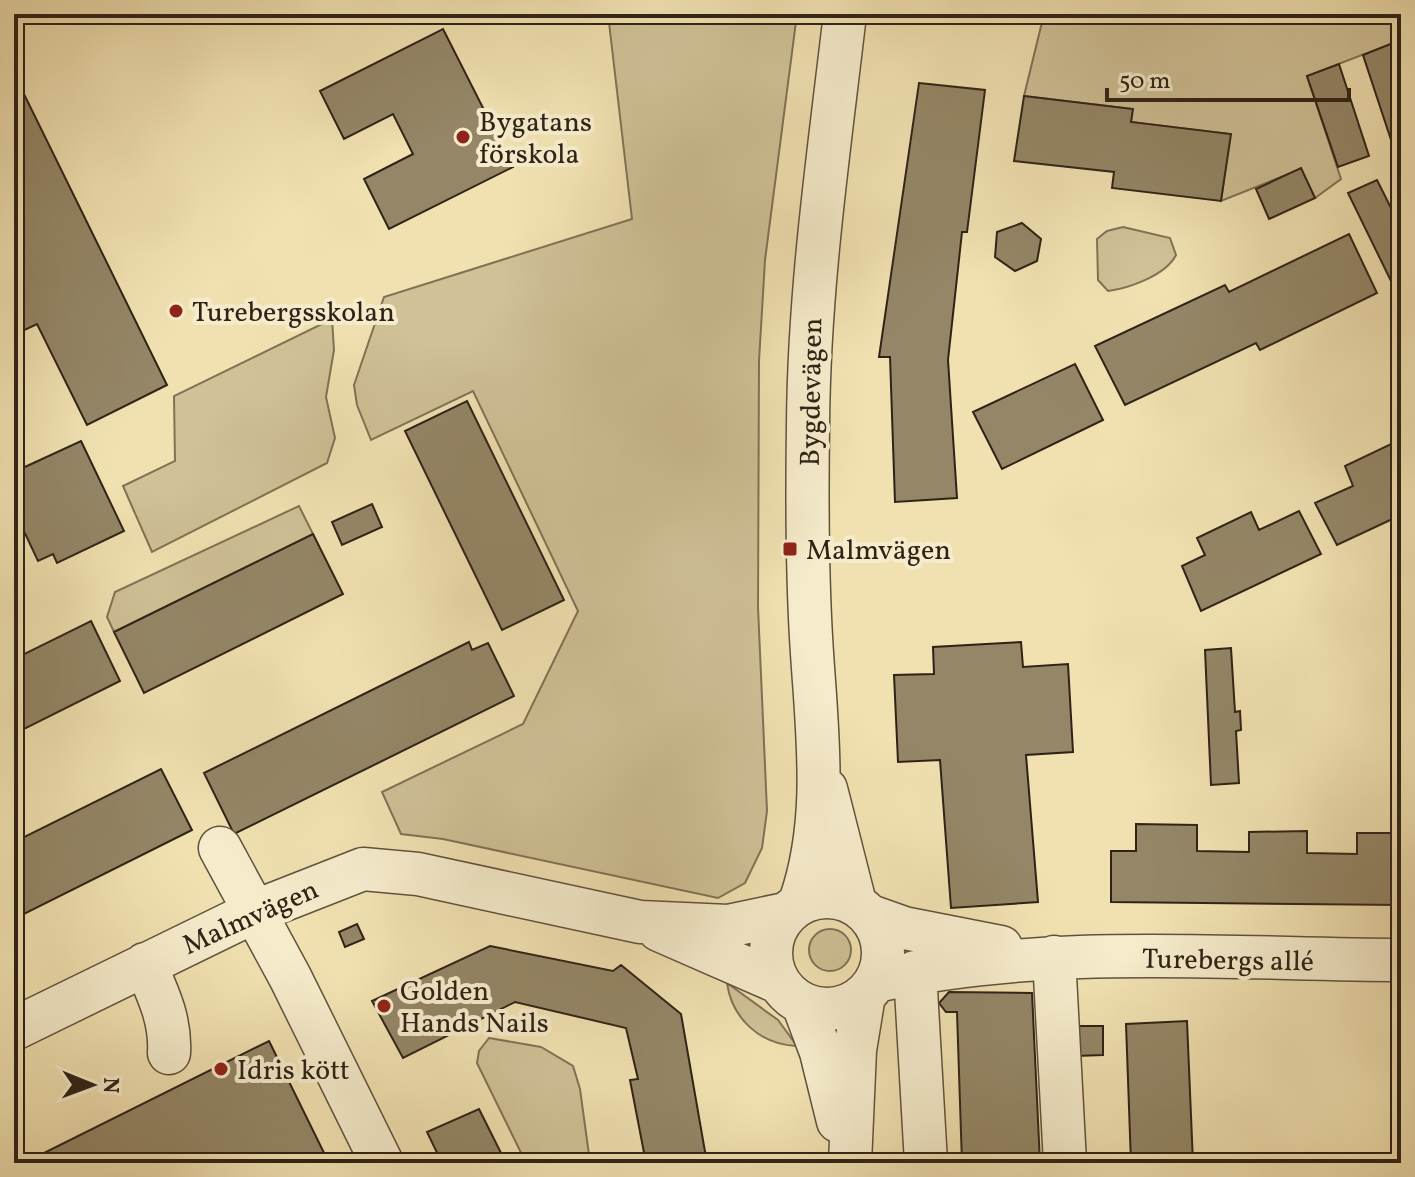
<svg xmlns="http://www.w3.org/2000/svg" width="1415" height="1177" font-family="Vollkorn,serif">
	<rect width="100%" height="100%" fill="#f1e1b1"/>
	<filter id="stains"><feTurbulence type="fractalNoise" baseFrequency=".0025" numOctaves="4"/><feColorMatrix values="0 0 0 0 .2 0 0 0 0 .09 0 0 0 0 .02 0 0 0 .5 -.17"/></filter>
	<radialGradient id="worn" r=".72"><stop offset=".6" stop-color="#630" stop-opacity="0"/><stop offset="1" stop-color="#630" stop-opacity=".3"/></radialGradient>
	<path fill="#d0c197" stroke="#807257" stroke-width="2" d="M608 14H797L765 260 759 361 758 607 767 811 762 848 745 883 718 898 443 839 401 834 382 792 523 724 578 611 473 391 371 440 357 405 354 385 384 297 632 219Z
		M1044 14H1401V67L1393 43 1307 76 1341 179 1315 198 1301 169 1221 201 1230 134 1131 122 1132 109 1024 96Z
		M1123 227 1170 238 1176 255C1166 275 1130 288 1108 291L1098 280 1097 239 1107 231Z
		M332 319 334 350 326 397 335 438 327 463 152 552 123 486 175 461 174 396Z
		M299 506 313 534 114 632 107 617 115 592Z
		M809 950a21 21 0 1 1 42 0a21 21 0 1 1-42 0Z
		M727 983 778 1020 797 1046C761 1045 732 1019 727 983Z
		M489 1038 541 1047 573 1066 580 1089 590 1162 526 1163 477 1063 479 1051Z"/>
	<path fill="#948667" stroke="#2f2317" stroke-width="2" d="M443 29 513 167 389 229 364 179 413 154 393 114 344 139 320 91Z
		M1393 43 1401 67V146L1394 149 1363 55Z
		M1339 64 1369 156 1338 167 1307 76Z
		M919 83 985 90 967 232H962L948 360 957 498 895 502 890 357H879Z
		M20 86 167 385 87 425 37 324 14 335V89Z
		M1024 96 1133 109 1131 122 1231 134 1221 201 1112 188 1114 172 1014 161Z
		M1301 168 1315 198 1269 219 1256 189Z
		M1377 180 1401 228V278L1392 283 1348 193Z
		M1022 223 1041 239 1037 261 1015 271 995 257 997 232Z
		M1349 234 1377 293 1260 350 1256 343 1125 405 1095 346 1225 285 1229 292Z
		M1075 364 1103 420 1002 469 973 412Z
		M467 401 564 600 502 630 405 431Z
		M81 441 124 531 57 563 53 554 38 561 14 510V472Z
		M1391 444 1401 462V515L1337 545 1315 503 1353 486 1345 466Z
		M372 504 382 527 342 545 332 522Z
		M1299 511 1321 554 1201 611 1182 566 1205 555 1197 538 1251 512 1259 530Z
		M313 534 343 594 144 693 114 632Z
		M91 621 120 681 14 734V659Z
		M469 642 472 650 488 643 514 696 234 834 204 773Z
		M1021 642 1023 667 1068 664 1073 752 1026 755 1038 902 951 908 940 760 898 762 894 675 934 674 933 647Z
		M1231 648 1235 712 1240 711 1241 730 1236 731 1239 783 1211 785 1205 650Z
		M161 769 192 830 14 919V842Z
		M1136 824 1197 825V851L1249 852V832L1307 831V853L1357 854V833H1401V905L1111 902V851H1136Z
		M357 924 364 939 345 947 339 932Z
		M490 946 613 971 621 965 681 1014 707 1163H646L630 1080 638 1079 626 1028 515 1002 403 1058 372 1001Z
		M949 992 1032 993 1040 1163H962L957 1012H946L939 1003Z
		M1187 1021 1193 1163H1131L1126 1024Z
		M1075 1026H1103V1055L1076 1056Z
		M269 1041 329 1163H24Z
		M479 1109 506 1163H442L427 1132Z"/>
	<g fill="none" stroke-linecap="round" stroke-linejoin="round">
		<defs>
			<path id="minor" d="M826 789 855 903
				M220 848 290 977 382 1163
				M771 953a56 56 0 1 1 112 0a56 56 0 1 1-112 0Z
				M800 902C830 817 816 726 811 637 807 567 807 496 808 425 809 287 829 151 845 14
				M870 916 904 928 1001 947
				M659 930 778 982
				M1054 957 1065 1163
				M145 964C158 994 171 1020 169 1053
				M915 972 926 1163
				M876 981C1047 943 1227 959 1401 960
				M803 1004 821 1052 838 1121
				M14 1029 256 911 363 869 418 874 640 922 728 926 785 914
				M850 1163 855 1050 864 995"/>
		</defs>
		<use href="#minor" stroke="#60523e" stroke-width="45"/>
		<use href="#minor" stroke="#f6eccc" stroke-width="42"/>
	</g>
	<g fill="#8f2418" stroke="#f6eccc" stroke-width="3">
		<circle cx="463" cy="137" r="8"/>
		<circle cx="176" cy="311" r="8"/>
		<rect x="782" y="541" width="16" height="16" rx="4"/>
		<circle cx="384" cy="1006" r="8"/>
		<circle cx="221" cy="1069" r="8"/>
	</g>
	<g text-anchor="middle" stroke-width="8" stroke-linejoin="round" paint-order="stroke">
		<g font-size="28" fill="#2f2317" stroke="#f6eccc" text-anchor="start">
			<text x="479" y="131">Bygatans<tspan x="479" dy="32">förskola</tspan></text>
			<text x="192" y="321">Turebergsskolan</text>
			<text x="806" y="559">Malmvägen</text>
			<text x="400" y="1000">Golden<tspan x="400" dy="32">Hands Nails</tspan></text>
			<text x="237" y="1079">Idris kött</text>
		</g>
		<g font-size="28" fill="#2f2317" stroke="#f6eccc">
			<text transform="translate(810 392) rotate(-89)" y="10">Bygdevägen</text>
			<text transform="translate(250 916) rotate(-24)" y="10">Malmvägen</text>
			<text transform="translate(1228 959) rotate(1)" y="10">Turebergs allé</text>
		</g>
	</g>
	<rect width="1415" height="1177" fill="none" stroke="#f1e1b1" stroke-width="48"/>
	<rect x="16" y="16" width="1383" height="1145" fill="none" stroke="#2f2317" stroke-width="4"/>
	<rect x="24" y="24" width="1367" height="1129" fill="none" stroke="#2f2317" stroke-width="2"/>
	<g transform="translate(92 1085) rotate(91)" stroke="#f6eccc" stroke-width="6" paint-order="stroke">
	<path d="M0-6L14 30L0 20L-14 30Z" fill="#2f2317"/>
	<text y="-12" font-size="22" font-weight="bold" text-anchor="middle" fill="#2f2317">N</text>
	</g>
	<path d="M1107 88v12h242v-12" fill="none" stroke="#2f2317" stroke-width="4"/>
	<text x="1119" y="88" font-size="24" fill="#2f2317" stroke="#f6eccc" stroke-width="6" paint-order="stroke">50 m</text>
	<rect width="100%" height="100%" filter="url(#stains)"/>
	<rect width="100%" height="100%" fill="url(#worn)"/>
</svg>
